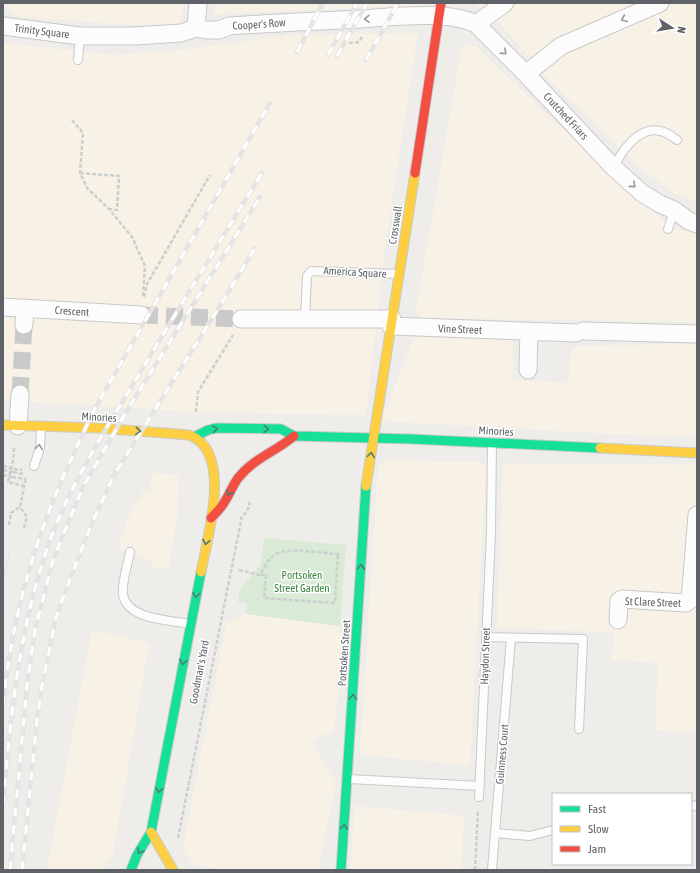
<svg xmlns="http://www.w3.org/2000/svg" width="700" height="873" font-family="'Asap Condensed',sans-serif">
	<rect width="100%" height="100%" fill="#efedea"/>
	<path fill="#f7f2e5" d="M6 3H183L182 24 131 25 21 17 6 6Z
		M214 3H423L424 5 214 14Z
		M473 3H697V202L677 195 645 172 550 81 499 23Z
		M418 33 385 247 366 415 213 413 3 400V43L113 55 181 50 292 35Z
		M462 45 476 46 630 194 672 227 697 234V322L421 318 416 310Z
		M415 336 506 338 513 342V380L568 383 571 351 577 346 697 344V436L611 434 381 421Z
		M387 461 479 462 486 467 470 765 360 755 378 466Z
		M503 463 697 465V732L655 730 658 663 612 660 614 632 497 628Z
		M153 473 179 475 177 518 169 567 157 569 145 557 118 548 127 521 137 499 141 500 143 491 149 492Z
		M246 614 340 626 343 661 334 729 312 741 336 783 318 870H222L193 864 183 847 226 624Z
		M92 630 149 643 113 855 103 870H47Z
		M355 806 456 815 464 818 461 870H350Z"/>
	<path fill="#d9ead6" d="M264 538 346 545 340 626 246 614 247 603 238 602 239 593 242 587 261 564Z"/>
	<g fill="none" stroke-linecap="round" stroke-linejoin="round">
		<path stroke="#cbcaca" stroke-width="17" stroke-dasharray="17 8" stroke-linecap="butt" d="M141 315 241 319
			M20 394 24 325"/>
		<defs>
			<path id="lane" d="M78 60 80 36
				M614 168C621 151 639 126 660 131 667 132 672 136 677 140
				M668 229 674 210
				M305 318 307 276 311 271 399 274
				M34 466 40 448 41 427
				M130 552C128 564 121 584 123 595 128 620 170 620 190 624
				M486 637 583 639 579 729
				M349 779 480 786
				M479 797 491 533 492 443
				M691 807 697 805
				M495 833 530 836 553 830
				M492 870 511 638"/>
			<path id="street" d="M476 24 505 3
				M3 26 80 36H135L181 33 196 28 207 30H219L229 26C273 23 317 21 361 19 393 17 448 10 476 24L526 74 614 168 642 193 660 204 674 210 689 221 697 224
				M196 28 198 3
				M526 74 561 46 660 3
				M3 307 141 315
				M241 319H392
				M24 325 25 308
				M391 326 576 333
				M583 331 697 334
				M528 370 529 331
				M18 426 20 394
				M618 620 619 601 622 599 686 603 690 600 697 515"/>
			<path id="fast" d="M194 437 208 430 216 428 281 429 294 436 411 439 600 448
				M131 870 137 855 151 832 201 572
				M341 870 366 486"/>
			<path id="slow" d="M3 425 99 428 189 435C234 451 207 539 201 572
				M600 448 697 453
				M366 486 415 173
				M151 832 173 870"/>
			<path id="jam" d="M415 173 441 3
				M211 518C216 513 222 507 225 501 230 494 233 484 239 477 254 458 277 451 294 436"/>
		</defs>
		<use href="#lane" stroke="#c9c9ca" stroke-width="10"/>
		<use href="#street" stroke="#c9c9ca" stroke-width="19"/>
		<use href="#fast" stroke="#cacacb" stroke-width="11"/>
		<use href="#slow" stroke="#cacacb" stroke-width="11"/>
		<use href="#jam" stroke="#cacacb" stroke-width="11"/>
		<path stroke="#cbcfcd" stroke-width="2.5" stroke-dasharray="4 2" stroke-linecap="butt" d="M349 43 359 42 362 37
			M72 120 83 133 80 173 87 188 109 209 132 237 145 266 143 296
			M80 173 119 176 117 210 109 209
			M144 297 147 284 210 175
			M196 412 198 392 233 335
			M14 448 13 460 8 482 24 486
			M14 469 22 470
			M13 472 23 474
			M12 477 26 479
			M9 525 11 513 20 507
			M24 528 27 517 20 507 26 477
			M239 570 260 575C264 568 267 561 273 556 286 545 322 554 339 554
			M260 575H266L264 598 335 603 338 554
			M178 838 242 516 247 512 250 502
			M475 870 478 810"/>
		<use href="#lane" stroke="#fdfcfc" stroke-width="8"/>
		<use href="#street" stroke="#fdfcfc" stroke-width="17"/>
		<use href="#fast" stroke="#16e098" stroke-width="9"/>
		<use href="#slow" stroke="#ffcf43" stroke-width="9"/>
		<use href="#jam" stroke="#f24e42" stroke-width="9"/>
		<path stroke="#e4e4e4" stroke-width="1" d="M3 582 10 549"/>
		<defs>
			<path id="rail" d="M297 52 323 3
				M328 55 357 3
				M337 56 367 3
				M366 60 398 3
				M3 706C9 642 24 579 46 519 60 482 77 446 94 410L270 103
				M3 805C10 722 18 638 44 558 65 492 103 434 138 376 179 308 220 241 262 173
				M10 870 27 686 35 630 53 560 82 489 103 452 128 409 260 197
				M22 870 37 720 42 686 56 617 69 582 92 523 114 475 223 301 255 248"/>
		</defs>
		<use href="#rail" stroke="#e4e4e4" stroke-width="4.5"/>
		<use href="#rail" stroke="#fff" stroke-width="3" stroke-dasharray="9" stroke-linecap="butt"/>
		<path stroke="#cbcfcd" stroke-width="2.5" stroke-dasharray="4 2" stroke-linecap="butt" d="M3 466 14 469
			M3 470 13 472
			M3 475 12 477"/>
	</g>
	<defs><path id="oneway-chevron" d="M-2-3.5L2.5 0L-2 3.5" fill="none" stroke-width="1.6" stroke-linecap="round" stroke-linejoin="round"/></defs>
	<g stroke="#96999c">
		<use href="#oneway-chevron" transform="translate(367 19) rotate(177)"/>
		<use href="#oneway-chevron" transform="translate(624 19) rotate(157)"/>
		<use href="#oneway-chevron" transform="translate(504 52) rotate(44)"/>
		<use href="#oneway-chevron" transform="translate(633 185) rotate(41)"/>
		<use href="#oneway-chevron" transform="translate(39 447) rotate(-82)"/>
	</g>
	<g stroke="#507c72">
		<use href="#oneway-chevron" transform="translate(215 429) rotate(-8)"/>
		<use href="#oneway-chevron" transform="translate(266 429) rotate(1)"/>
		<use href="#oneway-chevron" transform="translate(138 431) rotate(4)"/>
		<use href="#oneway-chevron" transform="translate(371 455) rotate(-82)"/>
		<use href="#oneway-chevron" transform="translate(229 493) rotate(116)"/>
		<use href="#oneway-chevron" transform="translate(206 542) rotate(100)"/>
		<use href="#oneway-chevron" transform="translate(361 567) rotate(-86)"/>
		<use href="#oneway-chevron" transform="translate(196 595) rotate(101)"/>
		<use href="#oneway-chevron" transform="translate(183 662) rotate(101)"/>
		<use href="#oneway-chevron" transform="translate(353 697) rotate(-86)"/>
		<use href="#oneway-chevron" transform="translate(159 790) rotate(101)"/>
		<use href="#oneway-chevron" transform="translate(344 827) rotate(-86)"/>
		<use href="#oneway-chevron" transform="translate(140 851) rotate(120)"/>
	</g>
	<g text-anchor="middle" stroke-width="3" stroke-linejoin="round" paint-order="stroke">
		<g font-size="11" fill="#5f6368" stroke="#fff">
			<text transform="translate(259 24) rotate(-4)" y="4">Cooper's Row</text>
			<text transform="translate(42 31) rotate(7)" y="4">Trinity Square</text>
			<text transform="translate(566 116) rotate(47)" y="4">Crutched Friars</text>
			<text transform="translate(395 225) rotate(-81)" y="4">Crosswall</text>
			<text transform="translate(355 272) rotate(3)" y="4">America Square</text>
			<text transform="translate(72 311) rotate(4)" y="4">Crescent</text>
			<text transform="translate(460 329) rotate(2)" y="4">Vine Street</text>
			<text transform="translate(99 417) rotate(3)" y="4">Minories</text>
			<text transform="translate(496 431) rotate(3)" y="4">Minories</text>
			<text transform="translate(653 602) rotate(2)" y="4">St Clare Street</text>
			<text transform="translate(344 653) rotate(-86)" y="4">Portsoken Street</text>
			<text transform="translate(485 656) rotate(-88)" y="4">Haydon Street</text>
			<text transform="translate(199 672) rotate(-79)" y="4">Goodman's Yard</text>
			<text transform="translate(502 754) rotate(-85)" y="4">Guinness Court</text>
		</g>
		<g font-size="11" fill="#38863a" stroke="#fff">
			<text x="302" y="579">Portsoken<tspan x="302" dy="13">Street Garden</tspan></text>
		</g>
	</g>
	<rect width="700" height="873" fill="none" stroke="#5f6368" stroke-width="8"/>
	<rect x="552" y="793" width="140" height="72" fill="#ffffff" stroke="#bfc1c3"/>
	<rect x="560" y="806" width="20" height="6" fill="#16e098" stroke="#bfc1c3"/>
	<text x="588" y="813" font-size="12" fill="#5f6368">Fast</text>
	<rect x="560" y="826" width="20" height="6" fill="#ffcf43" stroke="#bfc1c3"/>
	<text x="588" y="833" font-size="12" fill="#5f6368">Slow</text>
	<rect x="560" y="846" width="20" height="6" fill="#f24e42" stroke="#bfc1c3"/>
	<text x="588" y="853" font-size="12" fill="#5f6368">Jam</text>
	<g transform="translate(672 28) rotate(102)" stroke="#ffffff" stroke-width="3" paint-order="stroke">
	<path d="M0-3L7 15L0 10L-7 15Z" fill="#5f6368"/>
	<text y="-6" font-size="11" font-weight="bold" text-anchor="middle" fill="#5f6368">N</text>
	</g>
</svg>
